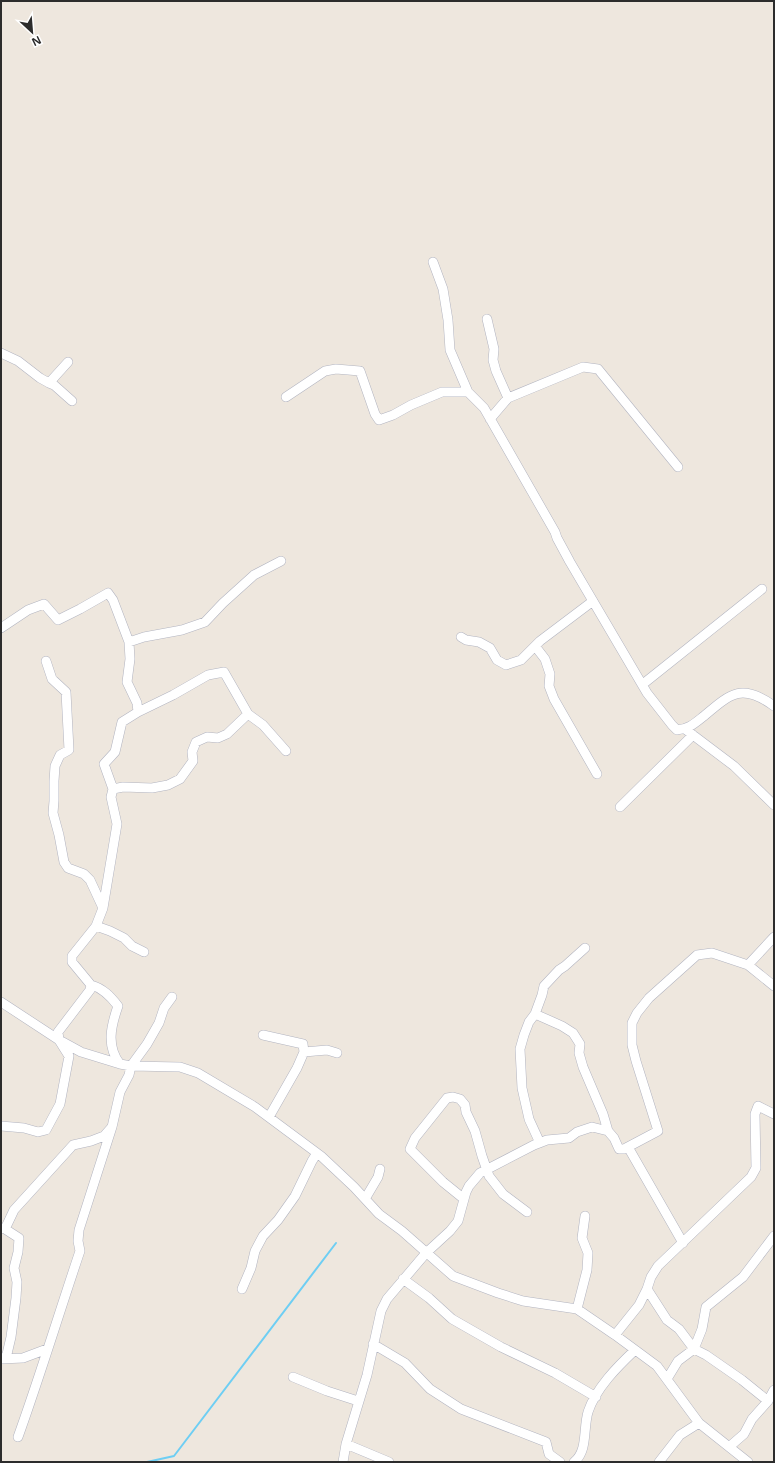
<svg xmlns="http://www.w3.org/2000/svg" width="775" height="1463" font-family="'Noto Sans',sans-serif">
	<rect width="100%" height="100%" fill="#eee7de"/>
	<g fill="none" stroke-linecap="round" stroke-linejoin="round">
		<path stroke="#6ecef3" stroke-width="2" d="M147 1462 174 1456 336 1243"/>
		<defs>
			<path id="minor" d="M433 262 443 289 448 320 450 350 468 392 484 408 555 532 557 538 570 562 647 693 672 725 677 730C689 729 695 723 704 716 731 693 742 683 774 706
				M487 319 494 349 493 360 496 371 508 398
				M1 353 18 361 40 378 49 383 68 362
				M49 383 54 385 72 401
				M286 397 325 371 336 369 360 371 375 414 379 420 393 415 411 405 442 392H468
				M490 419 508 398 583 367 598 369 678 467
				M1 628 28 610 44 604 58 620 80 609 108 593 113 600 129 642 130 659 127 682 137 703 138 712
				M461 637 466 640 479 642 490 648 497 660 506 665 521 660 540 641 593 601
				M129 642 144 637 182 630 205 622 223 603 254 575 281 561
				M535 646 545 659 550 674 549 686 554 699 597 774
				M46 661 52 679 66 692 69 750 60 755 55 766 54 781V801L53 813 59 835 64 862 68 868 84 874 90 880 103 908
				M643 684 762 589
				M685 729 734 766 774 805
				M113 789 104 764 115 752 122 722 138 712 173 695 208 675 224 672 248 714
				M620 807 693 735
				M96 926 103 908 117 824 111 797 113 789 123 787 152 788 168 785 180 779 193 761 192 752 196 742 207 737 218 738 227 734 248 714 263 725 286 751
				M748 965 774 937
				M91 985C103 988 111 997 118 1006 111 1026 106 1046 120 1064
				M1 1002 59 1040 81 1052 120 1064 131 1066 180 1067 198 1073 255 1107 321 1156 354 1187 379 1214 402 1231 453 1276 498 1293 523 1301 577 1309 615 1335 657 1366 699 1423 748 1462
				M535 1014 562 1026 573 1033 580 1044 579 1053 583 1067 603 1114 608 1131
				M263 1035 303 1044 304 1052
				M269 1117 297 1068 304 1052 327 1050 337 1053
				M1 1126 24 1128 38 1132 46 1130 60 1104 69 1056 59 1040 58 1032 90 990 91 985 72 962V956L96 926 110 931 124 938 132 946 144 952
				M540 1143 529 1119 522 1088 520 1049 524 1035 529 1022 535 1014 542 995 544 986 559 970 565 966 585 948
				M628 1147 683 1243
				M365 1199 378 1177 380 1169
				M464 1199 443 1182 410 1149 415 1138 447 1098 453 1097 460 1099 465 1105 466 1112 475 1131 482 1156 489 1176 503 1194 527 1212
				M1 1228 5 1229 14 1210 73 1145 91 1141 104 1136 111 1128
				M403 1279 429 1298 452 1319 501 1347 555 1373 596 1397
				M242 1289 251 1268 255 1251 263 1236 278 1220 295 1196 312 1161 317 1153
				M647 1289 667 1320 679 1329 694 1349 706 1355 742 1380 768 1401
				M577 1309 587 1270 588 1253 582 1238 585 1216
				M615 1335 639 1305 647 1289 651 1277 658 1266 751 1177 756 1168 755 1114 758 1106 774 1114
				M373 1344 405 1363 430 1389 461 1409 546 1442 549 1454 560 1462
				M1 1359 23 1358 47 1349
				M4 1359 7 1354 11 1337 16 1298 17 1282 14 1268 18 1252 19 1238 5 1229
				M293 1377 327 1391 358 1401
				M667 1379 678 1361 694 1349 702 1329 706 1307 743 1277 774 1236
				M18 1437C40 1376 59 1313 80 1251L78 1241 79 1230 112 1127 120 1092 129 1075 131 1066 147 1044 159 1023 164 1008 172 997
				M346 1444 389 1462
				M729 1447 744 1434 752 1419 768 1401 774 1390
				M343 1462 346 1444 367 1375 381 1311 387 1299 426 1253 450 1231 458 1221 466 1192 469 1186 480 1173 534 1145 547 1140 569 1138 577 1132 592 1127 608 1131 614 1138 619 1149H624L658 1131 636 1061 632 1045V1023L637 1013 649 998 697 955 712 953 748 965 774 986
				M574 1462C588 1451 583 1429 588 1412 596 1388 617 1367 635 1350
				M659 1462 680 1435 699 1423"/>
		</defs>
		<use href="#minor" stroke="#b2b4c0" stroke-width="10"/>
		<use href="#minor" stroke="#fff" stroke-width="9"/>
	</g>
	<rect width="775" height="1463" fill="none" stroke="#2c2c2c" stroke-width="4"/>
	<g transform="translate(32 32) rotate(154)" stroke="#ffffff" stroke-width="3" paint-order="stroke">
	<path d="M0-3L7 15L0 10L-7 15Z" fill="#2c2c2c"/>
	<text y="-6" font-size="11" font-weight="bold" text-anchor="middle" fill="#2c2c2c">N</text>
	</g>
</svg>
